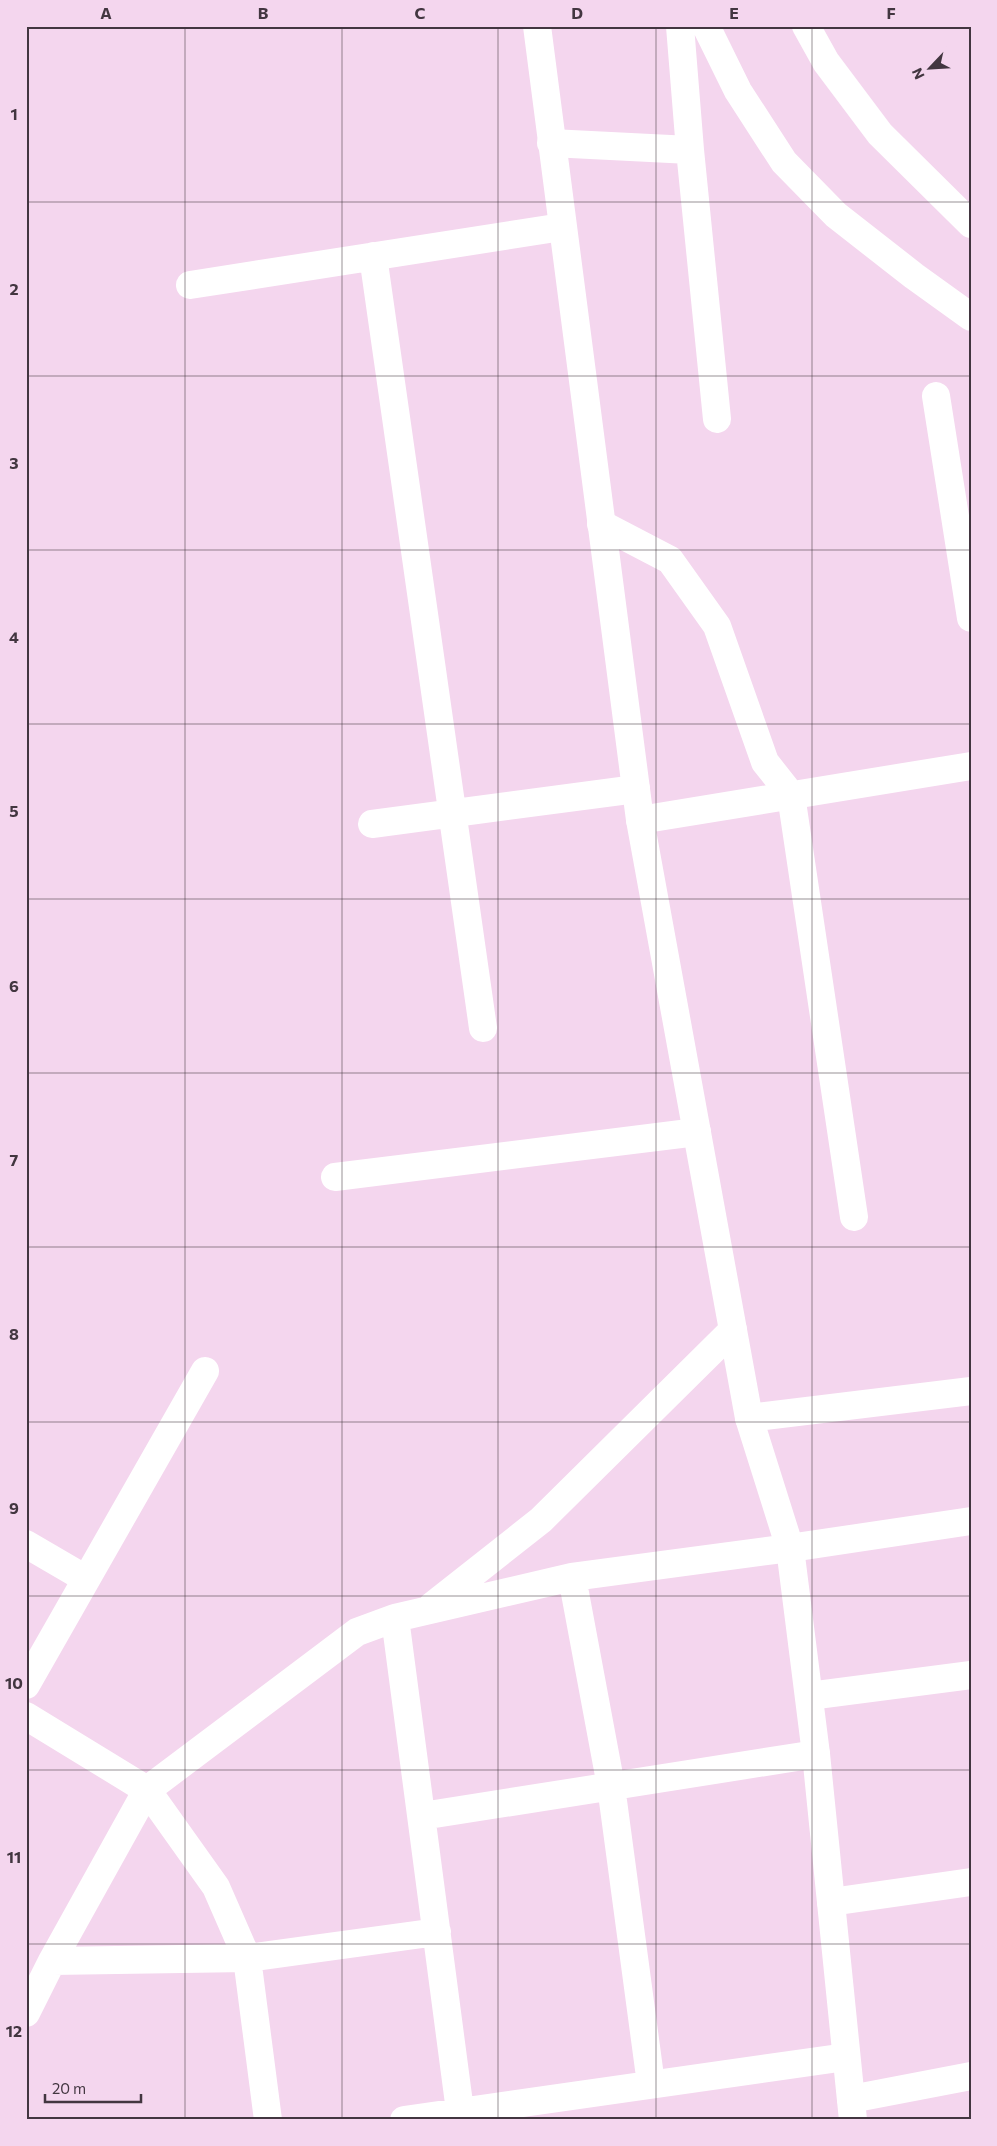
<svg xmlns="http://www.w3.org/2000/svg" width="997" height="2146" font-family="Commissioner,sans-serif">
	<rect width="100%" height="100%" fill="#f4d6ee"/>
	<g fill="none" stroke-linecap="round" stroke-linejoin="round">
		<path stroke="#fff" stroke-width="28" d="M680 26 690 150 717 419
			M706 26 738 91 784 162 836 215 914 276 971 317
			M551 143 690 150
			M373 256 483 1028
			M190 285 562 227
			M936 396 971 618
			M601 524 670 560 717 626 765 762 791 795 854 1217
			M640 820 971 766
			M372 824 636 789
			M335 1177 697 1132
			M749 1418 971 1391
			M26 1544 86 1579
			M572 1577 611 1786 651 2084
			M432 1606 541 1520 733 1330
			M395 1618 572 1577 790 1548 971 1521
			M26 1685 205 1371
			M809 1696 971 1675
			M26 1716 147 1790 216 1887 247 1958 268 2120
			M422 1816 816 1754
			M831 1902 971 1882
			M52 1961 247 1958 437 1932
			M26 2013 52 1961 147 1790 357 1632 395 1618 460 2111
			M851 2099 971 2076
			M404 2120 846 2057"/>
		<path stroke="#fff" stroke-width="28" d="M537 26 640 820 749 1418 790 1548 816 1754 853 2120"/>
		<path stroke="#fff" stroke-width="28" d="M806 26 826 62 880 134 971 224"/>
	</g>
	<path fill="none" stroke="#423640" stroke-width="1" stroke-opacity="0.55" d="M185 26V2120M342 26V2120M498 26V2120M656 26V2120M812 26V2120M26 202H971M26 376H971M26 550H971M26 724H971M26 899H971M26 1073H971M26 1247H971M26 1422H971M26 1596H971M26 1770H971M26 1944H971"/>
	<rect width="997" height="2146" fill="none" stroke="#f4d6ee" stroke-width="55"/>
	<g transform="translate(930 68) rotate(245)" stroke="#f4d6ee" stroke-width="4" paint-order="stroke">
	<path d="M0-4L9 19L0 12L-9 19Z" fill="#423640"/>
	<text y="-8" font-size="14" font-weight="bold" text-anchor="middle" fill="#423640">N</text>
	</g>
	<path d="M45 2094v8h96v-8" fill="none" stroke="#423640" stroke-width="2.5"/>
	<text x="52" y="2094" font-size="15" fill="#423640" stroke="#f4d6ee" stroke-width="4" paint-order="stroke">20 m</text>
	<rect x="28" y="28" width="942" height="2090" fill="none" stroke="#423640" stroke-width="2"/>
	<g font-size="16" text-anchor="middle" font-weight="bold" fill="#423640">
		<text x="106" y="19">A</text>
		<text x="263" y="19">B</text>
		<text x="420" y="19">C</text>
		<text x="577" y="19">D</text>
		<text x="734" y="19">E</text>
		<text x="891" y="19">F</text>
		<text x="14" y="120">1</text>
		<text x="14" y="295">2</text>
		<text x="14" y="469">3</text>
		<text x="14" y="643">4</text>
		<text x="14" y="817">5</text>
		<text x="14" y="992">6</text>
		<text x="14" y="1166">7</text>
		<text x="14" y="1340">8</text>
		<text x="14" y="1514">9</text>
		<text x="14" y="1689">10</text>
		<text x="14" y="1863">11</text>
		<text x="14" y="2037">12</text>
	</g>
</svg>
